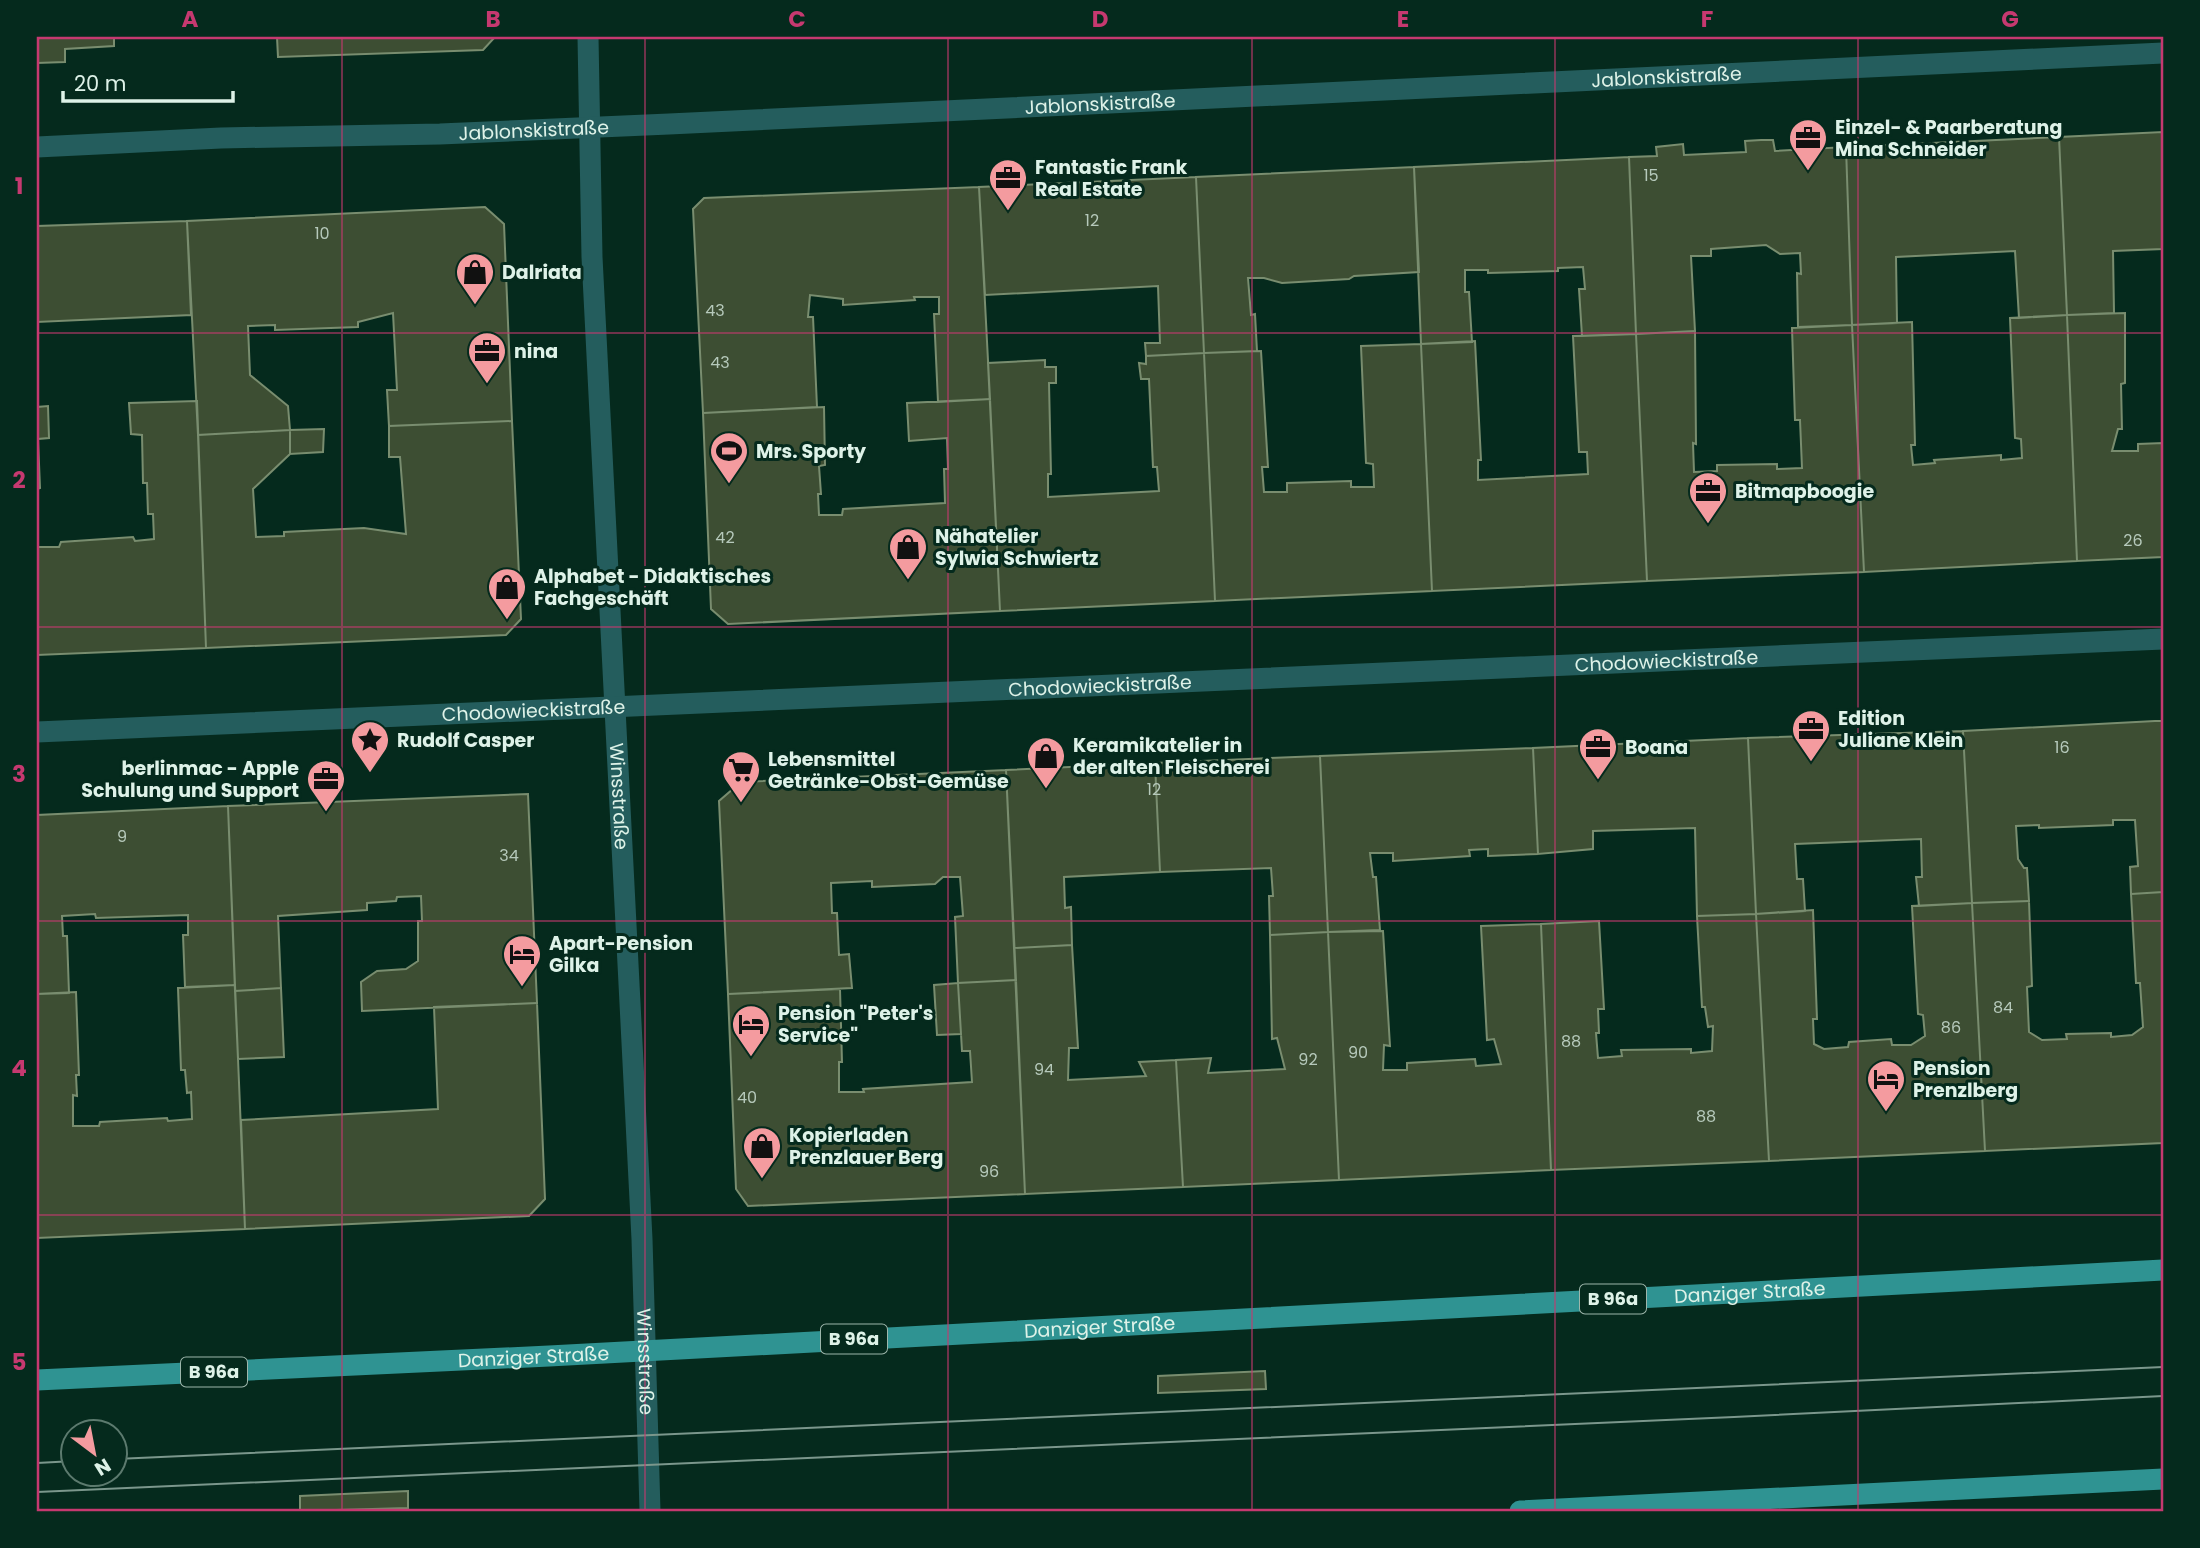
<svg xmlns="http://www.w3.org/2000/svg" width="2200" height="1548" font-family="Poppins,sans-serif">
	<rect width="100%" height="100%" fill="#052a1d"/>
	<path fill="#3d4e33" stroke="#798d6f" stroke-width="2" d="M37 37H114V46L65 49V62L37 63Z
		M277 37H495L483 50 278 57Z
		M2163 132V249L2113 251 2114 313 2067 315 2059 137Z
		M2059 137 2067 315 2019 318 2015 251 1896 257 1897 323 1852 325 1846 147Z
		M1761 140H1773L1775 151 1846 147 1852 325 1798 327 1797 273 1801 274 1800 253 1780 254 1766 245 1711 249V256H1691L1695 331 1636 334 1629 157 1657 156 1656 147 1683 144 1684 155 1746 152 1745 141Z
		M1629 157 1636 334 1582 336 1579 289H1585L1583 267 1558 268V271L1488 273V270H1465V292H1469L1472 342 1421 344 1414 167Z
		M1414 167 1419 272 1354 276 1349 279 1282 283 1264 278H1248L1251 315 1255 314 1257 351 1204 353 1196 177Z
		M1196 177 1204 353 1146 356 1145 343H1160L1158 286 985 295 979 187Z
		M979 187 990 399 938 402 934 314H939V297H914L915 300 843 305V299L810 295 808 317H813L817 407 703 413 693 209 704 198Z
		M485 207 504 224 512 421 389 426 387 390H397L393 313 358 322V327L275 330V325L248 326 250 375 288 406 290 430 198 435 187 221Z
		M187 221 191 315 37 322V226Z
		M2125 313V383L2121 384 2122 429H2118L2112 451H2138V444L2163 443V557L2077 561 2067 315Z
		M2067 315 2077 561 1864 572 1852 325 1912 322 1915 445H1911L1913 465 1935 463 1934 460 2001 455V460L2022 458 2021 439 2015 438 2010 318Z
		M1852 325 1864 572 1647 581 1636 334 1695 331 1696 444 1693 443 1694 472 1717 471V465L1777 464V469L1802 468 1800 420H1795L1792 328Z
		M1636 334 1647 581 1432 591 1421 344 1475 341 1481 460H1478V480L1588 474 1587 452H1579L1573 336Z
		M1421 344 1432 591 1215 601 1204 353 1261 351 1268 467H1262L1264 492H1287V483L1351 481V487H1374L1373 464 1366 463 1361 346Z
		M1204 353 1215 601 1000 611 988 363 1045 360V367H1056V383H1049L1051 474H1048V497L1159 491 1157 467H1153L1149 379H1141L1139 363 1146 364V356Z
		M990 399 1000 611 728 624 711 609 703 413 824 407 825 465 819 466 821 494H818L819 515H842L843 509 945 503 944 469H948L947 438 909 441 907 403Z
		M197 401 206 648 37 655V547H59L61 542 133 537 135 541 154 539 153 514H148L147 483H143L142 435 131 434 129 403Z
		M48 406 49 438 38 439 40 488 37 489V518V407Z
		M512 421 521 619 506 635 206 648 198 435 290 430V454L253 489 256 537 284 536V532L364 528 406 534 400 457H389V426Z
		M324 429 323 452 290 454V430Z
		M2155 721H2163V892L2131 894 2130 867 2138 866 2135 820H2113V825L2039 828V825L2016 826 2018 859 2024 868H2027L2029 901 1972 903 1963 731Z
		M1963 731 1972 903 1919 906 1916 877H1922L1921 839 1795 844 1797 879H1803L1805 911 1756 914 1748 738Z
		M1748 738 1756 914 1697 916 1695 828 1593 831V849L1538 854 1533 748Z
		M1533 748 1538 854 1488 856V849L1469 850 1470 856 1393 861V853H1370L1373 877H1376L1380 930 1328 932 1320 756Z
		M1320 756 1328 932 1270 935 1269 896H1273L1271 868 1160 872 1155 763Z
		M1155 763 1160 872 1064 877 1065 908 1071 907 1072 945 1014 948 1006 770Z
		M1006 770 1016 980 958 983 955 917 963 916 960 877H943L935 884 872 887V881L831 883 832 913H837L839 955 849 954 852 988 728 994 719 801 741 782Z
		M528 794 537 1003 362 1011 361 982 377 971 406 969 418 961V921H422L421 896 397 897 396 901 367 903V910L278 916 281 988 235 991 228 806Z
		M228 806 235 985 185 987 183 935H188V915L96 918 95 914 62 916 63 936H67L69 993 37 994V815Z
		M2163 892V1143L1985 1151 1972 903 2029 901 2032 986 2027 987 2029 1032 2042 1040 2067 1039 2066 1034 2111 1033V1037L2132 1035 2143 1027 2140 983H2136L2131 894Z
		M1972 903 1985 1151 1769 1161 1756 914 1813 910 1817 1019H1813L1814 1044 1824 1049 1848 1047 1849 1042 1891 1039 1892 1045H1911L1925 1036 1923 1015 1918 1014 1912 906Z
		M1756 914 1769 1161 1551 1170 1541 924 1599 921 1604 1009H1598L1599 1033H1596L1598 1058 1622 1056 1621 1050 1691 1049V1053L1712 1051 1713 1026 1708 1027 1705 1007H1702L1697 916Z
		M1541 924 1551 1170 1339 1180 1328 932 1383 931 1390 1046 1384 1045 1383 1070H1407V1063L1475 1059 1476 1066 1501 1064 1494 1039 1487 1040 1481 926Z
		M1328 932 1339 1180 1183 1187 1176 1060 1211 1058 1208 1073 1285 1069 1277 1038 1272 1039 1270 935Z
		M1072 945 1078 1048H1069L1068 1080 1146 1076 1139 1062 1176 1060 1183 1187 1025 1194 1014 948Z
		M1016 980 1025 1194 748 1206 736 1189 728 994 840 989 842 1062H839V1092H864L863 1089 972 1082 970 1051H962L958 983Z
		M958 983 961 1034 937 1035 934 985Z
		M235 985 245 1229 37 1238V994L76 992 79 1075H76L77 1096 73 1095V1126H99L100 1122 167 1118 168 1121 192 1119 191 1092 187 1093 185 1070H181L178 988Z
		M281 988 284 1057 238 1059 235 991Z
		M537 1003 545 1199 529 1216 245 1229 241 1120 438 1109 434 1007Z
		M1265 1371 1266 1389 1158 1393V1376Z
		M408 1491V1508L300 1511V1496Z"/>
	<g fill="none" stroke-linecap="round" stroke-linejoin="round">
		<g stroke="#245d5d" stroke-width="21">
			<path id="s1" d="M588 37 592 257 642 1239 650 1511"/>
			<path id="s2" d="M37 147 221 138 440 134 669 124 2163 53"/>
			<path id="s3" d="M37 732 2163 639"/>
		</g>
		<g stroke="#2f9392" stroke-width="21">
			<path id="s4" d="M37 1380 549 1356 2163 1270"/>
			<path d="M1520 1511 2163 1479"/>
		</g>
		<path stroke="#7b978c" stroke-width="2" d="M116 1459 2163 1367
			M37 1463 74 1461
			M37 1492 1734 1417 2163 1396"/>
	</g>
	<path fill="none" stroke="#c63970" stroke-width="2" stroke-opacity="0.55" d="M342 37V1511M645 37V1511M948 37V1511M1252 37V1511M1555 37V1511M1858 37V1511M37 333H2163M37 627H2163M37 921H2163M37 1215H2163"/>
	<defs>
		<symbol id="office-pin" viewBox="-11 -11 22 30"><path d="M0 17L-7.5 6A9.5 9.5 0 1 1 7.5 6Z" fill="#f49b9f" stroke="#052a1d"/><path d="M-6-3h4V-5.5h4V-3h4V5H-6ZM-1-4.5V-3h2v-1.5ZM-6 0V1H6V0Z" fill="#111"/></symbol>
		<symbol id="shop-pin" viewBox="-11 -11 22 30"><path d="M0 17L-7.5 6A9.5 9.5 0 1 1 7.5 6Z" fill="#f49b9f" stroke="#052a1d"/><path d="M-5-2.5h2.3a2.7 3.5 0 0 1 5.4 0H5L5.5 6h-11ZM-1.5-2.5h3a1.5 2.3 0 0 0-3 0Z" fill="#111"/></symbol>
		<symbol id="stadium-pin" viewBox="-11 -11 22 30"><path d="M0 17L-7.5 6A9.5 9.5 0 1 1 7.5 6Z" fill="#f49b9f" stroke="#052a1d"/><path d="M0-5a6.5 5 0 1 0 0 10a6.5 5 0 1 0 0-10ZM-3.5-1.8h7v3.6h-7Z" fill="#111"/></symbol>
		<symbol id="sight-pin" viewBox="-11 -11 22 30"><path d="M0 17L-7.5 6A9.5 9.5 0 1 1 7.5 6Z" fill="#f49b9f" stroke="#052a1d"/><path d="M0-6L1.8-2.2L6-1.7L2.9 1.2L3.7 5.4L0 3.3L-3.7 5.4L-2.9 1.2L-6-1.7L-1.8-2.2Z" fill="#111"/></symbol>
		<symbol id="supermarket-pin" viewBox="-11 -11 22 30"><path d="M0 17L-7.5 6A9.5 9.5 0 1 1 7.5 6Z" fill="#f49b9f" stroke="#052a1d"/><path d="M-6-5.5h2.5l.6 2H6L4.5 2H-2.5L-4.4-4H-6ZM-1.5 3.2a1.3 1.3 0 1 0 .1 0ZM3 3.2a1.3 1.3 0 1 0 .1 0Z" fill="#111"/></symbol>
		<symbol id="hotel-pin" viewBox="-11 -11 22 30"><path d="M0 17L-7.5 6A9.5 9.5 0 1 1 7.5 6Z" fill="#f49b9f" stroke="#052a1d"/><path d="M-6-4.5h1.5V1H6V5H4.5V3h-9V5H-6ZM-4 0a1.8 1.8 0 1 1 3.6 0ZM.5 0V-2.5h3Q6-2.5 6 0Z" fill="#111"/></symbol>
	</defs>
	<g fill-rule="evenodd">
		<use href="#office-pin" x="1786" y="116" width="44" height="60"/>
		<use href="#office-pin" x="986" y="156" width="44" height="60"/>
		<use href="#shop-pin" x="453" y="250" width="44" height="60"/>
		<use href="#office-pin" x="465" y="329" width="44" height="60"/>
		<use href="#stadium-pin" x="707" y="429" width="44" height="60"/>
		<use href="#office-pin" x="1686" y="469" width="44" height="60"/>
		<use href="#shop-pin" x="886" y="525" width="44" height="60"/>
		<use href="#shop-pin" x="485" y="565" width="44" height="60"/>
		<use href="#office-pin" x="1789" y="707" width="44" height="60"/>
		<use href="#sight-pin" x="348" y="718" width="44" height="60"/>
		<use href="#office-pin" x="1576" y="725" width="44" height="60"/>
		<use href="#shop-pin" x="1024" y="734" width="44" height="60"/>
		<use href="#supermarket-pin" x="719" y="748" width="44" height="60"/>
		<use href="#office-pin" x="304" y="757" width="44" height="60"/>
		<use href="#hotel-pin" x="500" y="932" width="44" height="60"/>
		<use href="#hotel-pin" x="729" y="1002" width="44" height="60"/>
		<use href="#hotel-pin" x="1864" y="1057" width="44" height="60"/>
		<use href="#shop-pin" x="740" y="1124" width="44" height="60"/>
	</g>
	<g text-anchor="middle" stroke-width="6" stroke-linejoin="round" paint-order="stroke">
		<g font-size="16" fill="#b6c9bb">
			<text x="1651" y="181">15</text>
			<text x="1092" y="226">12</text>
			<text x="322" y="239">10</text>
			<text x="715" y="316">43</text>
			<text x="720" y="368">43</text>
			<text x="725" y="543">42</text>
			<text x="2133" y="546">26</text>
			<text x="2062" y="753">16</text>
			<text x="1154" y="795">12</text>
			<text x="122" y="842">9</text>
			<text x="509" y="861">34</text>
			<text x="2003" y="1013">84</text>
			<text x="1951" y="1033">86</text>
			<text x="1571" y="1047">88</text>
			<text x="1358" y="1058">90</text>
			<text x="1308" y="1065">92</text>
			<text x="1044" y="1075">94</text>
			<text x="747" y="1103">40</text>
			<text x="1706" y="1122">88</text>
			<text x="989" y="1177">96</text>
		</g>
		<g fill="#052a1d" stroke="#9db6ab" stroke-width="2">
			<rect x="1580" y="1284.5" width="66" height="29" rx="5"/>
			<rect x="821" y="1324.5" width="66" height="29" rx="5"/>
			<rect x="181" y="1357.5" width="66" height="29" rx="5"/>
		</g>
		<g font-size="18" font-weight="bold" fill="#def2e8">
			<text x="1613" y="1305">B 96a</text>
			<text x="854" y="1345">B 96a</text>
			<text x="214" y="1378">B 96a</text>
		</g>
		<g font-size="19" fill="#def2e8" stroke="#052a1d">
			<text dy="7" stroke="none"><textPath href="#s2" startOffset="1631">Jablonskistraße</textPath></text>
			<text dy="7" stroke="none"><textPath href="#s2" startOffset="1064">Jablonskistraße</textPath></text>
			<text dy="7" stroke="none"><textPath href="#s2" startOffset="497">Jablonskistraße</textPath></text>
			<text dy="7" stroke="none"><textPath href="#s3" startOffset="1631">Chodowieckistraße</textPath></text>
			<text dy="7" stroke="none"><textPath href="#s3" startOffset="1064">Chodowieckistraße</textPath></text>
			<text dy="7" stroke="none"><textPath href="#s3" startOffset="497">Chodowieckistraße</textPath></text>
			<text dy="7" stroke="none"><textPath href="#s1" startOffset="760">Winsstraße</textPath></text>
			<text dy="7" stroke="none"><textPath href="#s4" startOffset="1715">Danziger Straße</textPath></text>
			<text dy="7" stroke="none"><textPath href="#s4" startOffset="1064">Danziger Straße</textPath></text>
			<text dy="7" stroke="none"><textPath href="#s4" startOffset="497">Danziger Straße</textPath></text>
			<text dy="7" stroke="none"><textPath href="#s1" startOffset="1326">Winsstraße</textPath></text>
		</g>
		<g font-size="19" font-weight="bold" fill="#def2e8" stroke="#052a1d" text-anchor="start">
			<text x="1835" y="134">Einzel- &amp; Paarberatung<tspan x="1835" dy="22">Mina Schneider</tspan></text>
			<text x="1035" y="174">Fantastic Frank<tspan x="1035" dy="22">Real Estate</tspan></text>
			<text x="502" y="279">Dalriata</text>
			<text x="514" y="358">nina</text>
			<text x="756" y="458">Mrs. Sporty</text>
			<text x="1735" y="498">Bitmapboogie</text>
			<text x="935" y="543">Nähatelier<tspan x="935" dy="22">Sylwia Schwiertz</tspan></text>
			<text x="534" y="583">Alphabet - Didaktisches<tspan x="534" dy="22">Fachgeschäft</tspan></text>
			<text x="1838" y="725">Edition<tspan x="1838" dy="22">Juliane Klein</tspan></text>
			<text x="397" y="747">Rudolf Casper</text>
			<text x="1073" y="752">Keramikatelier in<tspan x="1073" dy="22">der alten Fleischerei</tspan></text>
			<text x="1625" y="754">Boana</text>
			<text x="768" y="766">Lebensmittel<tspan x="768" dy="22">Getränke-Obst-Gemüse</tspan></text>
			<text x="299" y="775" text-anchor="end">berlinmac - Apple<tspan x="299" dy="22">Schulung und Support</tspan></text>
			<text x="549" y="950">Apart-Pension<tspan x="549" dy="22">Gilka</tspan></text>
			<text x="778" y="1020">Pension "Peter's<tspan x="778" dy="22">Service"</tspan></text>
			<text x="1913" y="1075">Pension<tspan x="1913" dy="22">Prenzlberg</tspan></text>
			<text x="789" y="1142">Kopierladen<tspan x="789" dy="22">Prenzlauer Berg</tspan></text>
		</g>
	</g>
	<rect width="2200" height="1548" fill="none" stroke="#052a1d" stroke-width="77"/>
	<g transform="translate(94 1453) rotate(148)"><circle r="33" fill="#052a1d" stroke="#5c7a6e" stroke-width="2"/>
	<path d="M0-5L12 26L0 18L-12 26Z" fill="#f49b9f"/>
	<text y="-10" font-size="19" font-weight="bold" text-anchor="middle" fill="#def2e8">N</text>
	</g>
	<path d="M63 91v10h170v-10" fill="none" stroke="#def2e8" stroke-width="3.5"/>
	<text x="74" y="91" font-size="21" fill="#def2e8" stroke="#052a1d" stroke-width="5" paint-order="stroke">20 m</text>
	<rect x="38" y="38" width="2124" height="1472" fill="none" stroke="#c63970" stroke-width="2.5"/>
	<g font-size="23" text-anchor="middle" font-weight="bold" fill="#c63970">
		<text x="190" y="27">A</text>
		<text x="493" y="27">B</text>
		<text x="797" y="27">C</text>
		<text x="1100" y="27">D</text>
		<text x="1403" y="27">E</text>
		<text x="1707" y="27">F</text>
		<text x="2010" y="27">G</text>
		<text x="19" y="194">1</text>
		<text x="19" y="488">2</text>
		<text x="19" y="782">3</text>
		<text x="19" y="1076">4</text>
		<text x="19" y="1370">5</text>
	</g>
</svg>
